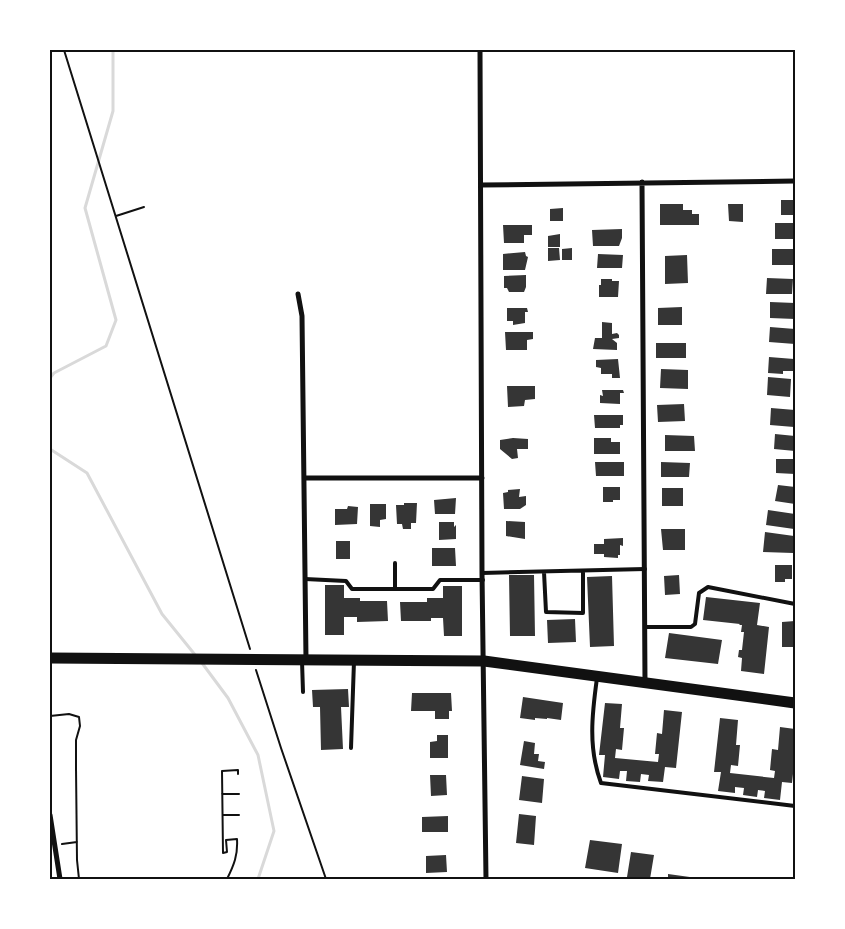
<svg xmlns="http://www.w3.org/2000/svg" width="845" height="929" font-family="Roboto,sans-serif">
	<rect width="100%" height="100%" fill="#fff"/>
	<g fill="none" stroke-linecap="round" stroke-linejoin="round">
		<path stroke="#d9d9d9" stroke-width="3" d="M50 378 54 373 106 346 116 320 85 208 113 111V50
			M50 449 87 473 162 614 196 656
			M202 663 228 698 258 755 274 831 258 879"/>
	</g>
	<path fill="#353535" d="M781 200H795V215H781Z
		M660 204H683V210H692V214H699V225H660Z
		M728 204H743V222L729 221Z
		M563 208V221H550V209Z
		M775 223H795V239H775Z
		M503 225H532V235H524V243H504Z
		M622 229V238L619 246H593L592 230Z
		M560 234V247H548V236Z
		M548 248H559L560 260 548 261Z
		M572 248V260H562V249Z
		M772 249H795V265H772Z
		M525 252 526 256 528 257 525 270H503V254Z
		M598 254 623 255 622 268H597Z
		M687 255 688 283 665 284V256Z
		M526 275V287L524 292H509L507 288H504V276Z
		M767 278 793 279 792 294H766Z
		M601 279H612V281H619L618 297H599V285H601Z
		M770 302 795 303V319L770 318Z
		M682 307V325H658V308Z
		M507 308H527L528 312H525V323L513 325V321H507Z
		M602 322 612 323V334L617 333 619 335V338L612 339 617 343V350L593 349 595 338H602Z
		M770 327 795 329V344L769 342Z
		M505 332H533V339L527 340V350H506Z
		M656 343H686V358H656Z
		M769 357 794 359 793 371H783V374L768 373Z
		M618 359 620 378H612V374H601V368L596 367V360Z
		M661 369 688 370V389L660 388Z
		M768 377 791 379 790 397 767 395Z
		M507 386H535V399L525 400 524 406 508 407Z
		M602 390H623L624 393H620V404L600 403V395L603 396Z
		M684 404 685 421 658 422 657 405Z
		M771 408 795 410 794 427 770 425Z
		M594 415H623V425H620V428H595Z
		M775 434 795 436V451L774 449Z
		M665 435 694 436 695 451H665Z
		M513 438 528 439V449H517L518 458 512 459 500 449V440Z
		M594 438H611V442H620V454H594Z
		M776 459H795V474L776 473Z
		M595 462H624V476H596Z
		M661 462 690 463 689 477H661Z
		M778 485 795 487V504L775 501Z
		M603 487H620V500H613V502H603Z
		M662 488H683V506H662Z
		M520 489 519 497 526 496V505L520 509H504L503 493 508 492V490Z
		M456 498 455 514H435L434 500Z
		M404 503H417L416 523H411V529H403L402 524H397L396 505H404Z
		M370 504H386V519L380 520V527L370 526Z
		M348 506 358 507 357 524 335 525V509H347Z
		M768 510 795 514 794 529 766 525Z
		M506 521 525 522V539L506 536Z
		M439 522H454V527L456 525V539L439 540Z
		M661 529H685V550H663Z
		M765 532 794 536 793 553 763 552Z
		M623 538V546L620 545V555H618V558L604 557V554H594V544H604V539Z
		M336 541H350V559H336Z
		M432 548H455L456 566H432Z
		M775 565H792V579H785V582H775Z
		M509 575H534L535 636H510Z
		M679 575 680 594 665 595 664 576Z
		M612 576 614 646 590 647 587 577Z
		M325 585H344V598H360V601H387L388 621 357 622V617H344V635H325Z
		M443 586H462V636H444L443 618H431V621H401L400 602H427V598H443Z
		M706 597 760 603 757 625 769 627 764 674 741 671 742 658 738 657 739 650H742L744 632H741L742 625H739L740 624 703 620Z
		M575 619 576 642 548 643 547 620Z
		M795 621V647H782V622Z
		M669 633 722 640 718 664 665 658Z
		M348 689 349 707H341L343 749 321 750 320 707H313L312 690Z
		M412 693H451L452 711H449V719H435V711H411Z
		M523 697 563 703 561 720 547 718V719L535 718V720L520 718Z
		M605 703 622 704 620 728H624L622 750 616 749 615 758 658 762 659 754H655L657 733 662 734 664 710 682 712 676 768 665 767 663 782 648 781 649 775 641 774 640 782 626 781 627 771H620L619 779 603 777 605 755H599Z
		M720 718 738 720 736 745H740L738 766 731 765 730 773 774 778 775 771 770 770 772 749 778 750 780 727 795 729V756L792 783 782 782 780 800 764 798 765 791 758 790 757 797 743 795 744 788 735 787V793L718 791 721 772H714Z
		M437 735H448V758H430V742L437 741Z
		M524 741 535 743 534 754H539L538 761 545 762 544 769 520 765Z
		M430 775H446L447 795 431 796Z
		M522 776 544 779 542 803 519 800Z
		M519 814 536 816 534 845 516 843Z
		M448 816V832H422V817Z
		M590 840 622 844 618 873 585 868Z
		M631 852 654 855 650 879 627 877Z
		M446 855 447 872 426 873V856Z
		M668 874 697 878V879H668Z"/>
	<g fill="none" stroke-linecap="round" stroke-linejoin="round">
		<path stroke="#111" stroke-width="2" d="M64 50 250 649
			M116 216 144 207
			M256 670 281 748 326 879
			M50 716 69 714 79 717 80 726 76 740V768L77 860 79 879
			M222 794H239
			M223 815H239
			M62 844 77 842
			M227 879C234 865 238 855 237 839L226 840 227 852 223 853 222 771 238 770V774"/>
		<path stroke="#111" stroke-width="4" d="M544 572 546 612 583 613V571
			M482 573 645 569
			M305 579 346 581 352 589H433L440 580H483
			M395 589V563
			M645 627H691L695 624 699 593 708 587 795 604
			M302 661 303 692
			M597 678C592 714 588 748 601 783L795 806
			M351 748 354 661"/>
		<path stroke="#111" stroke-width="5" d="M480 50 482 573 486 879
			M642 182 645 682
			M481 185 795 181
			M298 294 302 316 306 659
			M304 478H482
			M50 815 60 879"/>
		<path stroke="#111" stroke-width="11" d="M50 658 484 661 795 703"/>
	</g>
	<rect width="845" height="929" fill="none" stroke="#ffffff" stroke-width="102"/>
	<rect x="51" y="51" width="743" height="827" fill="none" stroke="#111" stroke-width="2"/>
</svg>
